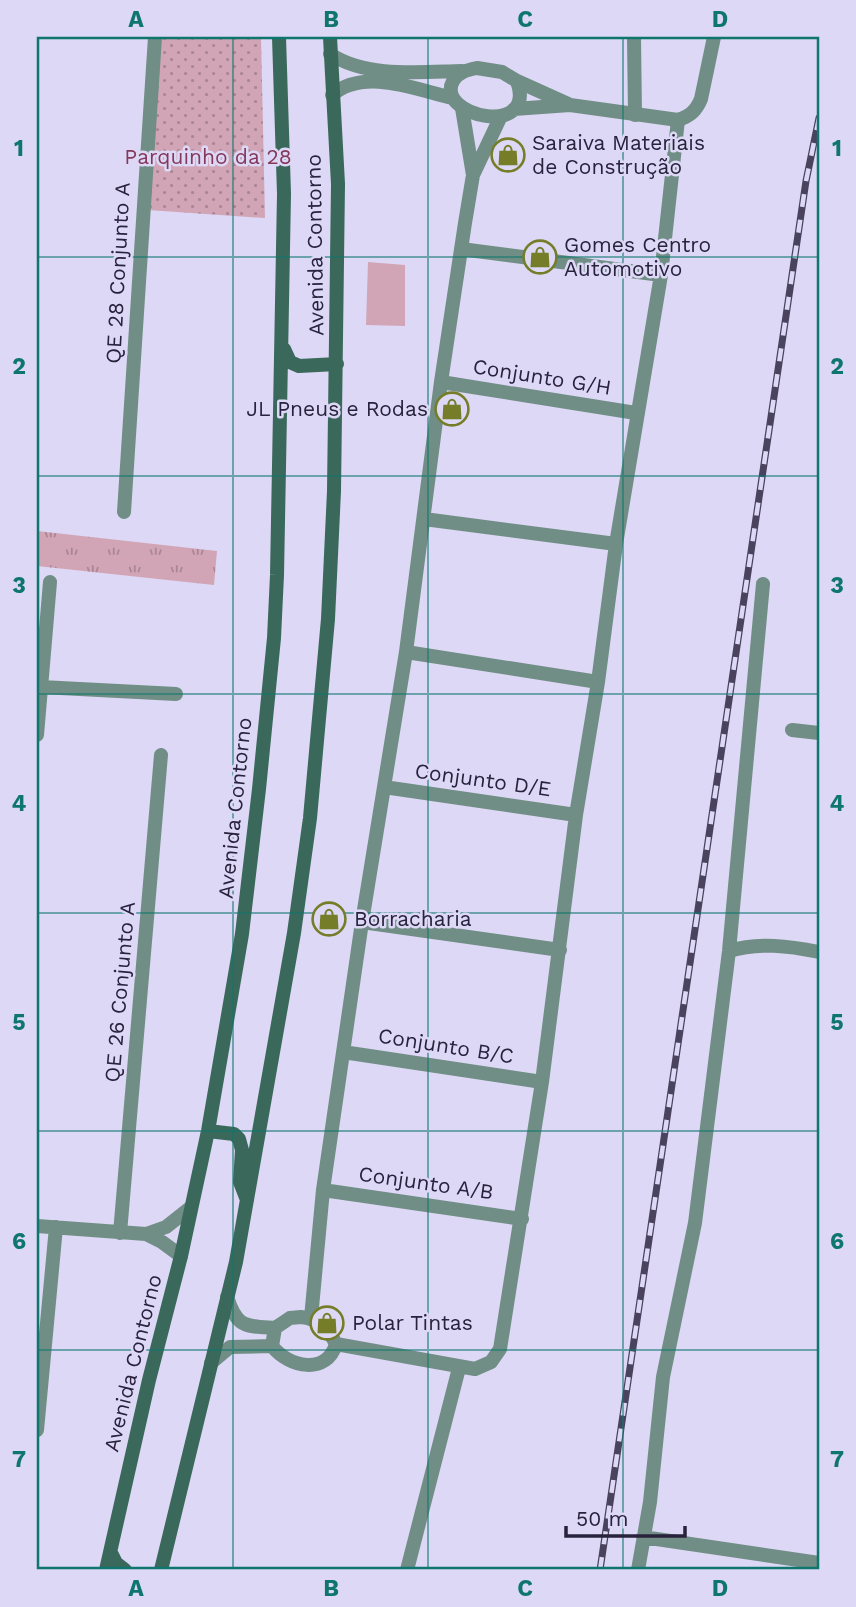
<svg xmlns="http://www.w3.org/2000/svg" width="856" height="1607" font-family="'Work Sans',sans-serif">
	<defs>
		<pattern id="grass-tufts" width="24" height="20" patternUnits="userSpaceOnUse" patternTransform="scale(1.75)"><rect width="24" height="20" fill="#d1a5b6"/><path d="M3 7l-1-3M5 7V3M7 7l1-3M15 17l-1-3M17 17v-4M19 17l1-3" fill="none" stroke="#aa8695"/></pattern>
		<pattern id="park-dots" width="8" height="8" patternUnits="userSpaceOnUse" patternTransform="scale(1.75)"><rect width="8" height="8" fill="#d1a5b6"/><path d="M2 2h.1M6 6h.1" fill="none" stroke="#aa8695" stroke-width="1.8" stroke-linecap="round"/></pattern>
	</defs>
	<rect width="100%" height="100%" fill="#ddd8f5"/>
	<path fill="url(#grass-tufts)" d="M37 531 217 551 214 585 37 566Z"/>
	<path fill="url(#park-dots)" d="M161 37H261L265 218 148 210Z"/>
	<path fill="#d1a5b6" d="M368 262 405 265V326L366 325Z"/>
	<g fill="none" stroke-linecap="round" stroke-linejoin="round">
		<path stroke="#708e85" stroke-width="14" d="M634 37 635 115
			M462 108 473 175
			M461 249 661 275
			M441 382 636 413
			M124 512 155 37
			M424 519 616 544
			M406 652 598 682
			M41 687 176 694
			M792 730 819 733
			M37 735 50 582
			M384 787 576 815
			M362 922 560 950
			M729 951C759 942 789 946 819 952
			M343 1052 542 1082
			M323 1190 522 1219
			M37 1226 146 1234 162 1242 181 1256
			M120 1233 161 755
			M146 1234 166 1227 190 1208
			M227 1297C237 1328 245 1326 275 1328
			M301 1317C319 1319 328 1328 336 1344 327 1375 289 1368 272 1346L275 1328 290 1318Z
			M311 1318 323 1190 362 922 406 652 441 382 465 223 473 175 501 116
			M336 1344 475 1369 491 1362 500 1349 542 1082 576 815 598 682 616 544 661 275 678 120
			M211 1363 230 1347 272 1346
			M37 1430 56 1227
			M643 1537 819 1563
			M407 1570 459 1368
			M638 1570 650 1502 663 1377 695 1223 729 951 763 584"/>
		<path stroke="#708e85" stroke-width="14" d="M330 54C367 78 419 72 462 71
			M477 68 502 72 517 81C538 139 434 116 453 81 458 72 467 70 477 68Z
			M517 81 568 104
			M332 95C364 67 417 90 453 98
			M514 109 570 105 678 120C690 116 696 111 701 99L714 37"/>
		<path stroke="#3a685b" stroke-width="14" d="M284 349 290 362 299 366 337 364
			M208 1131 234 1134 239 1139 242 1150 240 1182 247 1200
			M111 1553 116 1563 125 1570
			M106 1570 149 1380 181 1256 208 1131 242 934 259 789 274 638 277 575 284 194 279 37
			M161 1570 236 1262 294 933 310 818 328 619 334 491 338 184 330 37"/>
		<defs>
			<path id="rail" d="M600 1570 806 181 819 118"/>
		</defs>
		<use href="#rail" stroke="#49435e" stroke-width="7"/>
		<use href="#rail" stroke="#ddd8f5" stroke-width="4.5" stroke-dasharray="13" stroke-linecap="butt"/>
	</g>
	<path fill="none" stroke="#0f766e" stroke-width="2" stroke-opacity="0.55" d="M233 37V1570M428 37V1570M623 37V1570M37 257H819M37 476H819M37 694H819M37 913H819M37 1131H819M37 1350H819"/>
	<defs>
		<symbol id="shop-ring" viewBox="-11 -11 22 22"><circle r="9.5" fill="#ddd8f5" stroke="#767d28" stroke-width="1.5"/><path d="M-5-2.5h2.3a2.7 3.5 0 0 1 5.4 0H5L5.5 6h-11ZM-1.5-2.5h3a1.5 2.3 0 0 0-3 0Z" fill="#767d28"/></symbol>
	</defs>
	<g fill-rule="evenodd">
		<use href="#shop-ring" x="489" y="136" width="38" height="38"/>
		<use href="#shop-ring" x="521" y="238" width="38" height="38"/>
		<use href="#shop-ring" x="433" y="390" width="38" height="38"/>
		<use href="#shop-ring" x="310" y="900" width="38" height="38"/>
		<use href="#shop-ring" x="308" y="1304" width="38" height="38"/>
	</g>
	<g text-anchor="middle" stroke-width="5" stroke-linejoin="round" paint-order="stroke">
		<g font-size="21" fill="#28223d" stroke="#ddd8f5" text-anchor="start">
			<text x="532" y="150">Saraiva Materiais<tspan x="532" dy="24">de Construção</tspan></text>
			<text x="564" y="252">Gomes Centro<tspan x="564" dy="24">Automotivo</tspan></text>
			<text x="428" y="416" text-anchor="end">JL Pneus e Rodas</text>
			<text x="354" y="926">Borracharia</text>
			<text x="352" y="1330">Polar Tintas</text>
		</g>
		<g font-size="21" fill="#84385b" stroke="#ddd8f5">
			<text x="208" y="164">Parquinho da 28</text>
		</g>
		<g font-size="21" fill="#28223d" stroke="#ddd8f5">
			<text transform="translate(315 245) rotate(-91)" y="7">Avenida Contorno</text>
			<text transform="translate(118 273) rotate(-87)" y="7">QE 28 Conjunto A</text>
			<text transform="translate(542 377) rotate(9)" y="7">Conjunto G/H</text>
			<text transform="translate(483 780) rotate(8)" y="7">Conjunto D/E</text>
			<text transform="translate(235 808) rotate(-84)" y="7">Avenida Contorno</text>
			<text transform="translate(120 992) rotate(-85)" y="7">QE 26 Conjunto A</text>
			<text transform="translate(446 1046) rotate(9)" y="7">Conjunto B/C</text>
			<text transform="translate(426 1183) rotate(8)" y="7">Conjunto A/B</text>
			<text transform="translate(133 1363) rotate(-76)" y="7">Avenida Contorno</text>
		</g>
	</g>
	<rect width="856" height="1607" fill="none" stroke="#ddd8f5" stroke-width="77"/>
	<path d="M566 1526v10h119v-10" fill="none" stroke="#28223d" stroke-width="3.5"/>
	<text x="576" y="1526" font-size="21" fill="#28223d" stroke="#ddd8f5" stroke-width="5" paint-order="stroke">50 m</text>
	<rect x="38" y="38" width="780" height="1530" fill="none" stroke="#0f766e" stroke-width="2.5"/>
	<g font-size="23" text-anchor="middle" font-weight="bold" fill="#0f766e">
		<text x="136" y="27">A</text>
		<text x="331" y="27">B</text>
		<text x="525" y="27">C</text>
		<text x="720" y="27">D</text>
		<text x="19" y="156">1</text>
		<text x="837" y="156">1</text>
		<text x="19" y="374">2</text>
		<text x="837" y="374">2</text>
		<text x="19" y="593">3</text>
		<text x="837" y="593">3</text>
		<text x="19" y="811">4</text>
		<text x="837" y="811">4</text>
		<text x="19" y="1030">5</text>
		<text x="837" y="1030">5</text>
		<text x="19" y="1249">6</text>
		<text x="837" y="1249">6</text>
		<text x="19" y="1467">7</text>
		<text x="837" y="1467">7</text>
		<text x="136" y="1596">A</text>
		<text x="331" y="1596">B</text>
		<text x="525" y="1596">C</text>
		<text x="720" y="1596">D</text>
	</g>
</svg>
